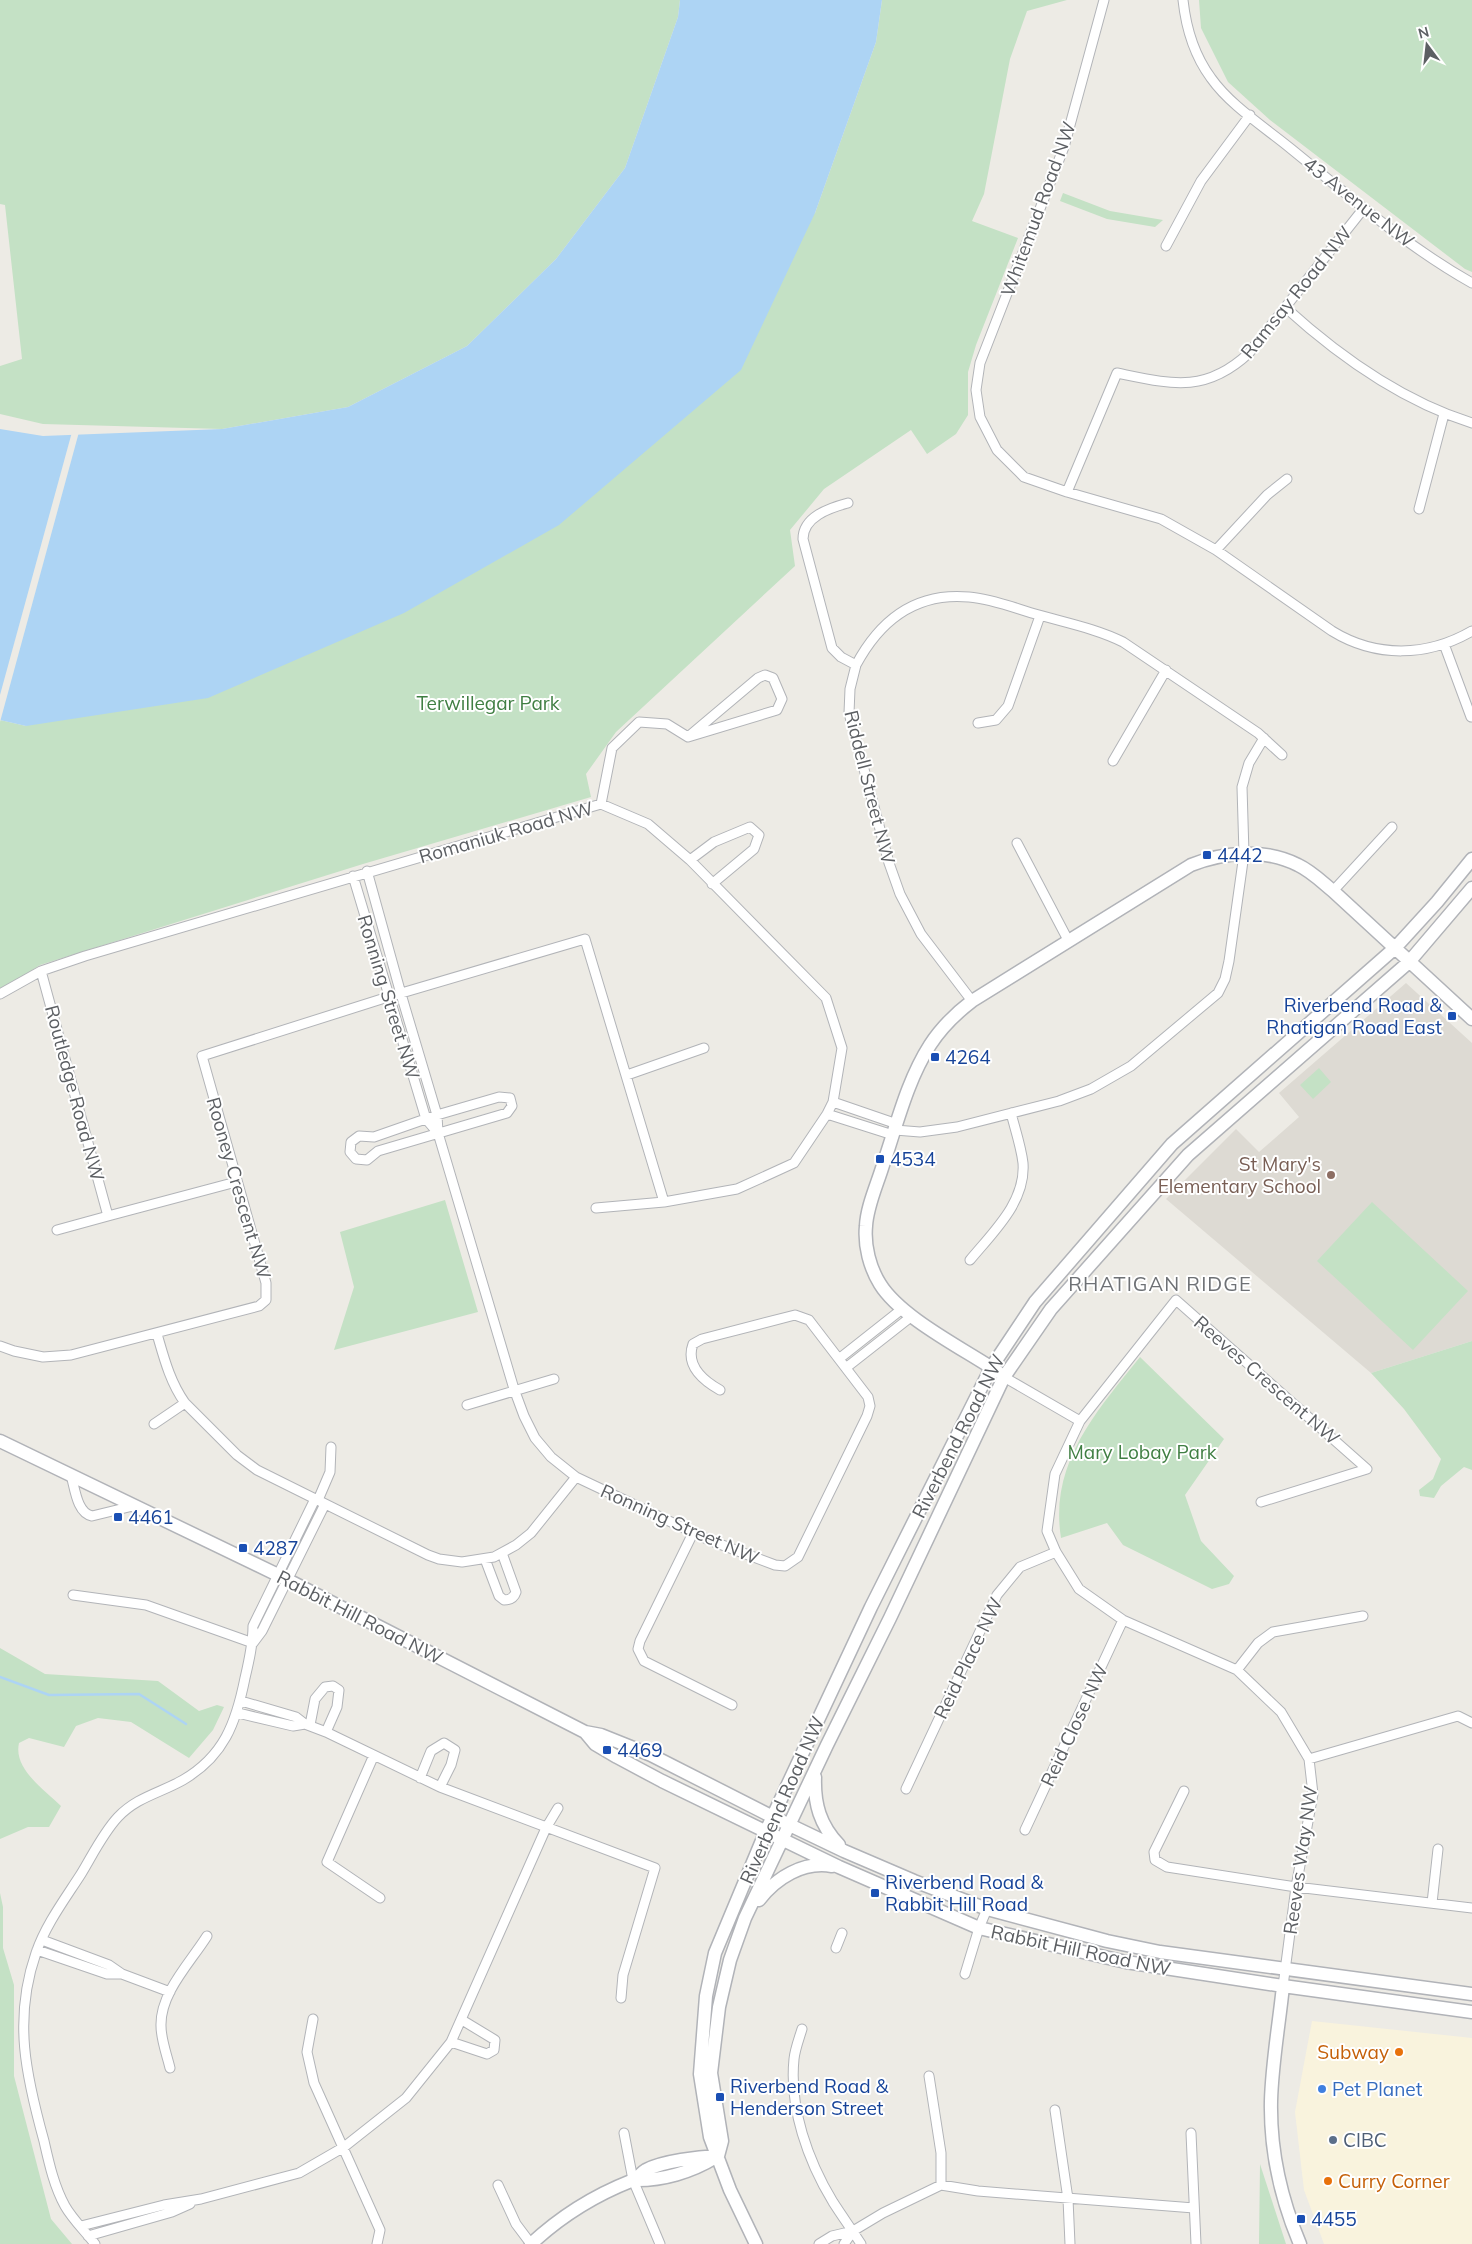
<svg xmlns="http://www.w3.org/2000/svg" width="1472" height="2244" font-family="Mulish,sans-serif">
	<rect width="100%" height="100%" fill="#edebe5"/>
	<path fill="#f9f3dd" d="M1312 2021 1472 2038V2244H1324L1304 2190 1295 2112Z"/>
	<path fill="#dddad3" d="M1406 983 1472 1043V1341L1371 1373 1166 1199 1236 1129 1259 1152 1299 1117 1279 1093Z"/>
	<path fill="#c4e1c5" d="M0 0H680L678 17 625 168 556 259 467 346 348 407 222 429 43 424 0 414V366L22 359 5 205 0 204Z
		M882 0H1067L1027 11 1010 59 984 194 972 221 1018 238 976 345 968 372V415L956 434 927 454 911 430 824 489 790 530 795 566 616 732 586 774 591 797 363 864 40 965 0 991V720L26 726 815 213 876 42Z
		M1199 0H1472V272L1465 269 1270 120 1228 82 1201 28Z
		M1063 193 1110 211 1163 220 1155 227 1107 219 1060 201Z
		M1319 1068 1331 1082 1313 1099 1300 1085Z
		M445 1200 478 1312 334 1350 354 1287 340 1232Z
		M1372 1202 1468 1291 1413 1350 1317 1261Z
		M1472 1341V1470L1464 1467 1441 1486 1434 1498 1420 1496 1419 1490 1433 1479 1441 1459 1404 1409 1371 1373Z
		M1140 1357 1224 1439 1185 1495 1201 1541 1234 1576 1229 1584 1212 1589 1123 1545 1107 1523 1061 1538C1049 1463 1097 1411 1140 1357Z
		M0 1648 45 1674 158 1681 199 1711 217 1705 224 1707 213 1730 189 1758 131 1722 98 1718 76 1726 64 1747 29 1738 19 1743C13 1769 45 1790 61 1806L49 1827H28L0 1839Z
		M0 1893 3 1907V1948L14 1985V2076L51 2219 72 2244H0Z
		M1260 2164 1286 2244H1259Z"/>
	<path fill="#add4f4" d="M680 0H882L876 42 815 213 741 370 559 525 404 613 208 698 26 726 0 720V429L43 436 222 429 348 407 467 346 556 259 625 168 678 17Z"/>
	<path fill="#edebe5" d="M72 432H79L0 722V695Z"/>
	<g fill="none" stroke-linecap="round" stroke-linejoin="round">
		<path stroke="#add4f4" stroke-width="2.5" d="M0 1677 49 1695 139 1694 186 1724"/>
		<defs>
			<path id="street" d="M1104 0 1064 147 980 363 976 390 980 417 997 450 1024 477 1067 492 1161 519 1216 550 1332 631C1376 658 1427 657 1472 631
				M1183 0C1186 28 1194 55 1211 78 1230 105 1263 126 1290 148 1348 195 1406 246 1472 283
				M1166 246 1201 181 1250 115
				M1286 308C1340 357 1402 401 1472 423
				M1067 492 1117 373C1171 384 1205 394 1249 353L1364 208
				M848 503C829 508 803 517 803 539L832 648 841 657 856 665 850 689 849 713 889 863 900 894 921 934 972 1001
				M1419 509 1444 414
				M1216 550 1267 495 1287 479
				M1444 644 1471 717
				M856 665C880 620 916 592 969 597 993 599 1017 609 1039 615 1067 623 1097 629 1123 642L1258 733 1282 755
				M978 723 996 720 1008 706 1040 616
				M1113 761 1166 670
				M601 804 612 748 639 722 667 724 688 737 777 710 782 699 773 678 765 675 758 678 688 737
				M1017 843 1068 940
				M690 860 714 842 750 827 759 835 754 849 712 884
				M367 871 401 994 437 1115 438 1133 514 1389 524 1416 535 1438 551 1457 576 1477 709 1540 775 1565 785 1566 798 1557 867 1416 870 1406 868 1397 809 1320 795 1315 702 1339 693 1344C685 1366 704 1381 720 1390
				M353 876 426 1119 438 1133
				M1333 891 1392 827
				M41 971 108 1216 236 1182
				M0 994 41 971 85 956 601 804 648 824 690 860 826 998 842 1048 833 1102 827 1114 794 1163 737 1189 664 1202 585 939 388 997 202 1056 266 1283V1300L259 1306 71 1355 43 1357 14 1351 0 1346
				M627 1075 704 1048
				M499 1097 510 1098 512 1106 507 1113 378 1151 367 1160 356 1159 350 1152 351 1142 359 1136 374 1137 437 1115Z
				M833 1102 897 1124
				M827 1114 893 1135
				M895 1130 920 1132 957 1127 1059 1101 1091 1089 1131 1066 1218 993 1225 979 1229 961 1244 854 1242 787 1249 763 1264 738
				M596 1208 664 1202
				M57 1230 108 1216
				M970 1260C993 1232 1026 1202 1023 1163 1021 1146 1015 1129 1011 1113
				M157 1334C164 1358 170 1382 185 1403L237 1455 257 1470 428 1555 439 1559 462 1562 494 1557 516 1545 531 1533 576 1477
				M840 1358 902 1309
				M847 1367 912 1316
				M1004 1377 1080 1421
				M467 1405 554 1379
				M154 1424 185 1403
				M71 1475C75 1489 77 1513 92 1516L133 1506
				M318 1500 330 1472 331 1447
				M1261 1502 1367 1469 1176 1300 1080 1421 1055 1474 1047 1531 1056 1552 1079 1589 1123 1620 1237 1670 1281 1712 1309 1759 1313 1794 1296 1887 1283 1986
				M693 1533 640 1641 638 1649 644 1661 732 1705
				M485 1559 499 1596 504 1600C510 1600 514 1598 516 1592L502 1553
				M73 1595 146 1605 253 1643
				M253 1643 262 1631 325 1504
				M1237 1670 1258 1643 1273 1632 1363 1616
				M241 1701 296 1717 305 1724 326 1732 440 1787 655 1868 623 1975 621 1998
				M238 1713 293 1726 305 1724
				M310 1725 315 1699 325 1687 333 1686 339 1690 337 1707 326 1732
				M374 1755 327 1862 380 1898
				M1309 1759 1458 1716 1472 1723
				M420 1778 431 1751 444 1743 455 1750 451 1765 440 1787
				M906 1789 997 1595 1020 1567 1056 1552
				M1184 1791 1154 1852 1155 1860 1167 1867 1296 1887 1472 1908
				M1025 1830 1123 1620
				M1432 1903 1438 1849
				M42 1940 109 1965 122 1974 170 1992
				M836 1948 842 1933
				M37 1950 107 1974H122
				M965 1974 979 1928 987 1909
				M313 2019 307 2052 314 2083 380 2230 377 2244
				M802 2029C799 2039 795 2049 794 2059 789 2108 808 2161 833 2202 842 2216 852 2230 861 2244
				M451 2042 487 2054 494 2050 495 2040 462 2020
				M170 2068C167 2055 161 2040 161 2026 160 1993 190 1963 207 1936
				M929 2076 941 2153V2185
				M1055 2110 1068 2199 1070 2244
				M624 2133 633 2180 660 2244
				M1191 2133 1196 2244
				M498 2185 516 2224 531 2244
				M81 2226 164 2205 201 2199 299 2173 344 2147 406 2098 451 2042 546 1828 558 1808
				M88 2236 172 2212 190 2204
				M95 2244C85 2231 73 2220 65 2206 54 2186 49 2163 44 2141 26 2076 13 2019 36 1953 46 1924 65 1899 81 1874 92 1856 103 1833 118 1817 137 1797 160 1793 183 1780 224 1756 236 1723 245 1678 249 1661 253 1644 253 1626L315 1499
				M819 2244 832 2236 853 2231 883 2213 941 2185 978 2191 1194 2208
				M844 2244 853 2231"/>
			<path id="secondary" d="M998 1372C964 1349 901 1318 880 1284 870 1268 864 1246 866 1226 867 1206 877 1185 883 1165 897 1124 907 1081 930 1045 941 1028 955 1014 972 1001L1191 865C1224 852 1265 848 1298 865 1311 871 1322 882 1333 891L1472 1019
				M0 1441 278 1575 585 1732 601 1735 651 1755 773 1817 844 1851 914 1881 987 1909 1107 1941 1160 1952 1472 1994
				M585 1732 595 1744 617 1757 662 1781 839 1867 979 1928 1126 1962 1283 1986 1472 2012
				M815 1777C814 1804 820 1825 839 1845
				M759 1900C776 1878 803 1861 832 1866
				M1283 1986C1279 2025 1272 2063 1271 2101 1270 2150 1281 2199 1300 2244
				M718 2156 722 2141 711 2073 719 2007 730 1960 745 1918 827 1745 890 1618 1004 1377 1051 1309 1188 1155 1409 962 1472 888
				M633 2180C662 2181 692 2172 716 2157
				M531 2244C561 2216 593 2196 631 2181 637 2179 641 2173 646 2170 663 2161 699 2157 718 2156
				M756 2244 730 2190 710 2137 700 2074 706 1996 715 1953 766 1831 871 1607 991 1368 1035 1302 1172 1144 1395 948 1437 902 1472 859"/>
		</defs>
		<use href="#street" stroke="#b2b4b8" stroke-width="11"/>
		<use href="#secondary" stroke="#b1b3b8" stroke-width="15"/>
		<use href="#street" stroke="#fff" stroke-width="9"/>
		<use href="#secondary" stroke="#fff" stroke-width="12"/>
	</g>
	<g fill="#1a4fb4" stroke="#fff" stroke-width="2">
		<rect x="1202" y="850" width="10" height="10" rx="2.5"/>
		<rect x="1447" y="1011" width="10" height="10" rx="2.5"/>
		<rect x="930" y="1052" width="10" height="10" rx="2.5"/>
		<rect x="875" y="1154" width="10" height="10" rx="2.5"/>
		<rect x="113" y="1512" width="10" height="10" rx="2.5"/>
		<rect x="238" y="1543" width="10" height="10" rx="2.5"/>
		<rect x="602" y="1745" width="10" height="10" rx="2.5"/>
		<rect x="870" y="1888" width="10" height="10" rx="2.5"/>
		<rect x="715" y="2092" width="10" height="10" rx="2.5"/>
		<rect x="1296" y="2214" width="10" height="10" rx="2.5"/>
	</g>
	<circle fill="#8d6e63" stroke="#fff" stroke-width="2" cx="1331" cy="1175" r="5"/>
	<g fill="#e8710a" stroke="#fff" stroke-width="2">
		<circle cx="1399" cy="2052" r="5"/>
		<circle cx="1328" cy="2181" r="5"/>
	</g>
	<circle fill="#3f7fe0" stroke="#fff" stroke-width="2" cx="1322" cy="2089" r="5"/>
	<circle fill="#5c6f8a" stroke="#fff" stroke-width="2" cx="1333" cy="2140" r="5"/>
	<g text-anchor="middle" stroke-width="4" stroke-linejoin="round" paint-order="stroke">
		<g font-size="19" fill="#5c5f63" stroke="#fff">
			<text transform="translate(1359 202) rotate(38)" y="7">43 Avenue NW</text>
			<text transform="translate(1038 209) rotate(-70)" y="7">Whitemud Road NW</text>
			<text transform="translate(1296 292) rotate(-51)" y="7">Ramsay Road NW</text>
			<text transform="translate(870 787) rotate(76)" y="7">Riddell Street NW</text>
			<text transform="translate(506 832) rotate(-16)" y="7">Romaniuk Road NW</text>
			<text transform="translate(389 997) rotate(73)" y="7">Ronning Street NW</text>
			<text transform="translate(75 1093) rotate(75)" y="7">Routledge Road NW</text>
			<text transform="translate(239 1188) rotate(74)" y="7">Rooney Crescent NW</text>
			<text transform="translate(1267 1380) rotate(41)" y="7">Reeves Crescent NW</text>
			<text transform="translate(958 1436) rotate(-63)" y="7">Riverbend Road NW</text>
			<text transform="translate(680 1524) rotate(24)" y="7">Ronning Street NW</text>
			<text transform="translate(360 1617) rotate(27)" y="7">Rabbit Hill Road NW</text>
			<text transform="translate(968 1658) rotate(-64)" y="7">Reid Place NW</text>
			<text transform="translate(1074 1725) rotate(-65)" y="7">Reid Close NW</text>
			<text transform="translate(782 1800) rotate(-66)" y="7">Riverbend Road NW</text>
			<text transform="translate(1300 1860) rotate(-82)" y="7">Reeves Way NW</text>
			<text transform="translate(1081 1950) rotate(12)" y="7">Rabbit Hill Road NW</text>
		</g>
		<g font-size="19" fill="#407f43" stroke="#fff">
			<text x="488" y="710">Terwillegar Park</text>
			<text x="1142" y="1459">Mary Lobay Park</text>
		</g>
		<g font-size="19" fill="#164399" stroke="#fff" text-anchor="start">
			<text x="1217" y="862">4442</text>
			<text x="1442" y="1012" text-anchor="end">Riverbend Road &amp;<tspan x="1442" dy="22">Rhatigan Road East</tspan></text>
			<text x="945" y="1064">4264</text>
			<text x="890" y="1166">4534</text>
			<text x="128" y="1524">4461</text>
			<text x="253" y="1555">4287</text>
			<text x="617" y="1757">4469</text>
			<text x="885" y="1889">Riverbend Road &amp;<tspan x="885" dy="22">Rabbit Hill Road</tspan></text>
			<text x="730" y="2093">Riverbend Road &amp;<tspan x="730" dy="22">Henderson Street</tspan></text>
			<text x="1311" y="2226">4455</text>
		</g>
		<g font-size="19" fill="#785e54" stroke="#fff" text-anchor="end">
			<text x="1321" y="1171">St Mary's<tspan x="1321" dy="22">Elementary School</tspan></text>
		</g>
		<g font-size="19" fill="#c56008" stroke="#fff" text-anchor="end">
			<text x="1389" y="2059">Subway</text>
			<text x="1338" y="2188" text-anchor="start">Curry Corner</text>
		</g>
		<g font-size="19" fill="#366cbe" stroke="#fff" text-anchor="start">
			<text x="1332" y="2096">Pet Planet</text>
		</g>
		<g font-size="19" fill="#4e5e75" stroke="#fff" text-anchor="start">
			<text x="1343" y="2147">CIBC</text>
		</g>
		<g font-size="20" letter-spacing="1" fill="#6e7175" stroke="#fff">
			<text x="1160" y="1291">RHATIGAN RIDGE</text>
		</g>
	</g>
	<g transform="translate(1427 45) rotate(345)" stroke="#ffffff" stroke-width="4" paint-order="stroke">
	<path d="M0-4L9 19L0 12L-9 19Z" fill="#5c5f63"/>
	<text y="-8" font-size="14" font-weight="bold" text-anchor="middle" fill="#5c5f63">N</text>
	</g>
</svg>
